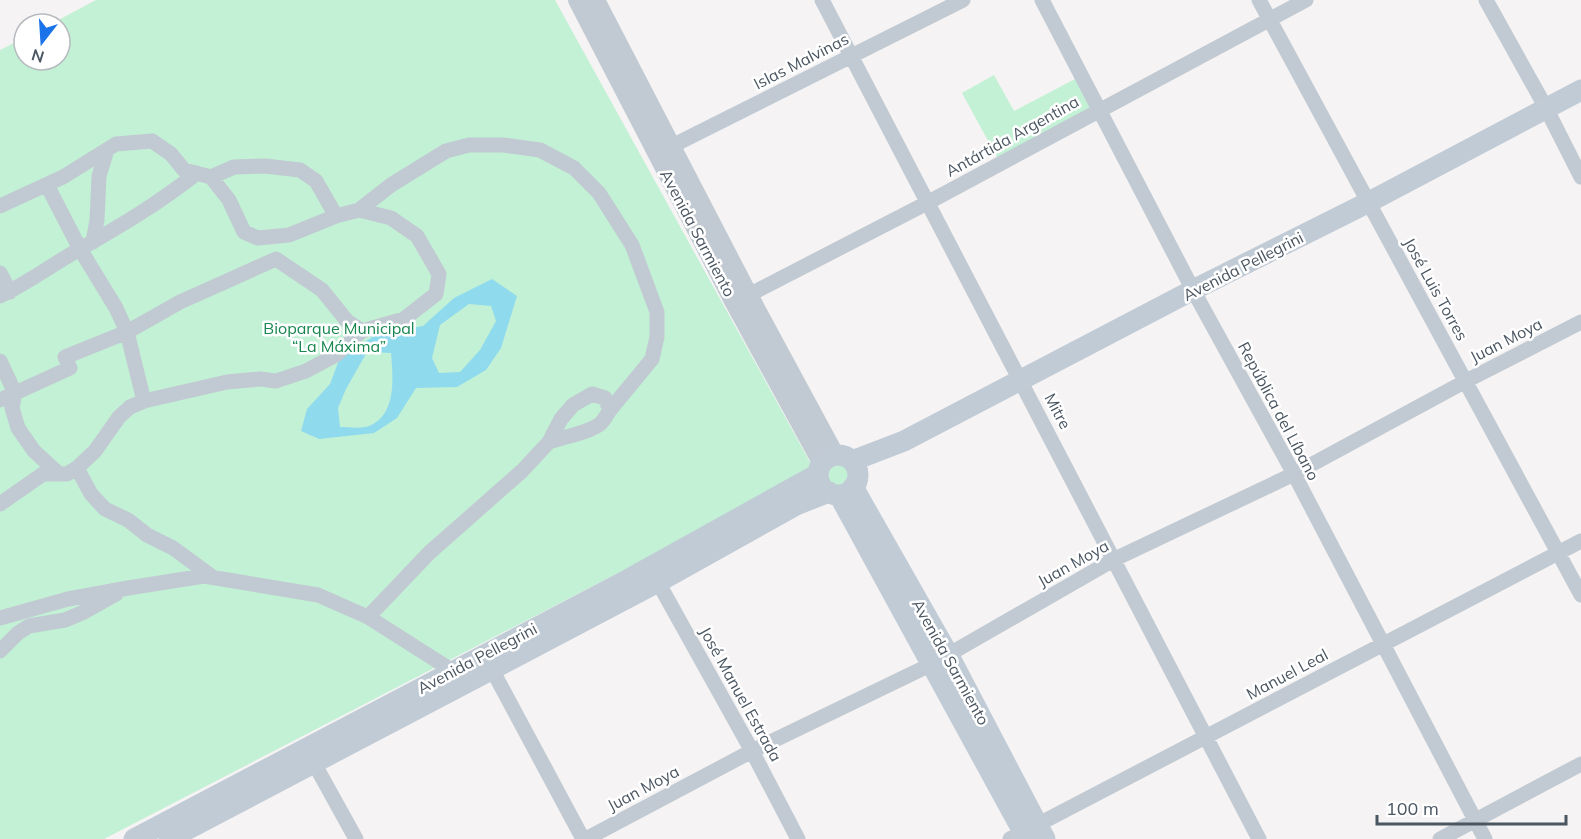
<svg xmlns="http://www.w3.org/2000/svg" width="1581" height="839" font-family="Mulish,sans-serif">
	<rect width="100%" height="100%" fill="#f5f3f3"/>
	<path fill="#c3f1d5" d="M96 0H555L815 471 104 839H0V50L24 38V60H60V24H51Z
		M994 75 1014 111 1075 79 1091 108 998 159 962 93Z
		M826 475a11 11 0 1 1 22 0a11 11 0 1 1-22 0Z"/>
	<path fill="#90daee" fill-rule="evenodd" d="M492 279 517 296 501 348 486 370 457 387 416 388 397 418 374 433 319 439 301 431 307 409 330 384 339 360 362 343 380 333 423 326 454 298ZM469 304 491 306 496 321 480 350 460 372 439 373 432 358 440 325ZM367 352 391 353C393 377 397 415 369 426 362 429 348 427 340 427L338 408 346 389Z"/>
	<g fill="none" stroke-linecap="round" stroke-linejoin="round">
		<path stroke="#c1cad2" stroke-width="15" d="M822 0 1259 839
			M1042 0 1193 290 1294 474 1485 839
			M1259 0 1581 595
			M1486 0 1546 108 1581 177
			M662 151 963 0
			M211 177 234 167 265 166 300 170 316 181 336 216
			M47 185 80 249 116 308 127 332 144 401
			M0 206 63 177 116 144 152 141 171 154 184 170 211 177 229 200 244 232 258 238 289 235 336 216 359 210 391 185 446 151 469 145H503L540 150 574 168 599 193 632 245 657 312V337L652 359 610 410
			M93 242 97 220 99 176 107 150
			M0 273 10 292
			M0 296C28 283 53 264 80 249 122 225 159 203 197 173
			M739 300 927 203 1306 0
			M0 361 15 393 12 408 18 428 34 451 58 473
			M0 400 70 368 65 357 127 332 180 302 276 259 322 290 347 321 362 331 404 319 436 294 439 274 417 236 391 218 359 210
			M77 468 91 494 105 509 128 520 147 535 173 548 214 578
			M0 504 43 474H67L77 468 95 451 119 417 130 407 144 401 227 382 260 379 276 381 306 371 336 355 362 331
			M654 575 752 751 798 839
			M368 617 429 553 522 471 549 442 561 419 573 405 592 394 605 398 610 410C607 414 605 419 601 423 592 432 563 437 549 442
			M0 618 68 599 128 588 204 576 318 595 368 617 453 671
			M0 651 18 633 29 626 65 620 84 612 116 594
			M488 662 583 839
			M309 754 356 839
			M586 839 752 751 932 664 1115 559 1294 474 1466 381 1581 322
			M1010 839 1581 541
			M1440 839 1581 764"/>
		<path stroke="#c1cad2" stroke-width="18" d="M577 0 734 303 822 464
			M596 0 749 295 836 456"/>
		<path stroke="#c1cbd6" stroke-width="21" d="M818 475a20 20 0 1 1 40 0a20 20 0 1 1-40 0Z
			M852 461 904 441 1193 290 1369 202 1581 90
			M853 487 948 654 1045 839
			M839 495 1027 839
			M134 839 629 579 818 474
			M169 839 658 582 796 505 829 492"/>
	</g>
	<g text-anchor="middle" stroke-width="5" stroke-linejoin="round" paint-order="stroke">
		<g font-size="16" fill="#4a5661" stroke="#fff">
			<text transform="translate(801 61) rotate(-27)" y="6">Islas Malvinas</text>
			<text transform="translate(1012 136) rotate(-29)" y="6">Antártida Argentina</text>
			<text transform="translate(698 233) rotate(62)" y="6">Avenida Sarmiento</text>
			<text transform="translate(1243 266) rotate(-27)" y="6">Avenida Pellegrini</text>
			<text transform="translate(1436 289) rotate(61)" y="6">José Luis Torres</text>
			<text transform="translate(1506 340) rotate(-27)" y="6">Juan Moya</text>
			<text transform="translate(1058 411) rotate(62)" y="6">Mitre</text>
			<text transform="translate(1279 411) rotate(62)" y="6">República del Líbano</text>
			<text transform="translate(1073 563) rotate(-29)" y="6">Juan Moya</text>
			<text transform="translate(477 658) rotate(-28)" y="6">Avenida Pellegrini</text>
			<text transform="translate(951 662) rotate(61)" y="6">Avenida Sarmiento</text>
			<text transform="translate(1287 674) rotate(-28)" y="6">Manuel Leal</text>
			<text transform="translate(741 694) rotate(61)" y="6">José Manuel Estrada</text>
			<text transform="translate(643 788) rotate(-28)" y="6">Juan Moya</text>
		</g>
		<g font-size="16" fill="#17864f" stroke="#fff">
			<text x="339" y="334">Bioparque Municipal<tspan x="339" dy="18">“La Máxima”</tspan></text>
		</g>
	</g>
	<g transform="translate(42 42) rotate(197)"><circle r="28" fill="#ffffff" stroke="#b7bbc0" stroke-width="1.5"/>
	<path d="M0-4.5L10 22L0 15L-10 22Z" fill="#1a73e8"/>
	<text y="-9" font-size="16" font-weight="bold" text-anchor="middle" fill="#4a5661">N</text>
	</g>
	<path d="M1377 815v9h189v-9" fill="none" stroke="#4a5661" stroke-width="3"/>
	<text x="1386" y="815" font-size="18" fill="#4a5661" stroke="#ffffff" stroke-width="4.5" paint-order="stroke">100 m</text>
</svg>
